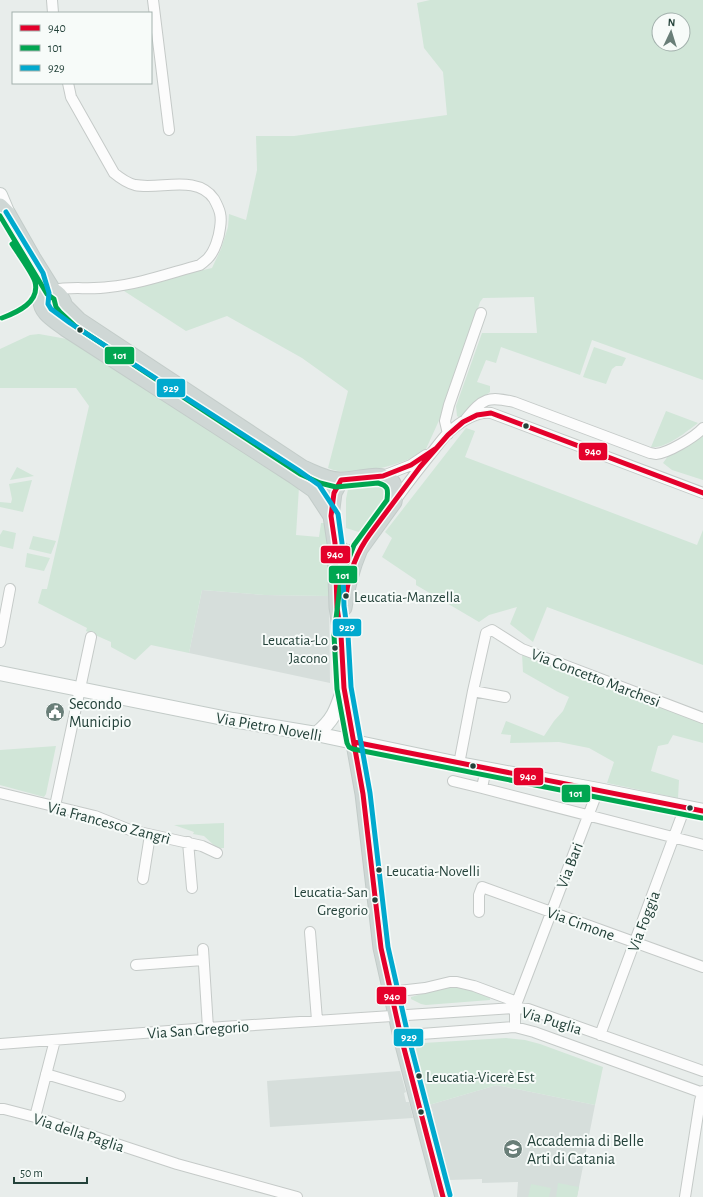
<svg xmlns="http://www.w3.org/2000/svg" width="703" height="1197" font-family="'Alegreya Sans',sans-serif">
	<rect width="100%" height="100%" fill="#e8edeb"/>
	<path fill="#d6dedb" d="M202 590 265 595 329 596 330 683 189 653Z
		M400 1071 406 1092 404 1093 406 1102H409L413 1118 270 1127 267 1081Z
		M497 1085 595 1105 577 1197H517L518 1182 482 1183V1179L449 1180 432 1119 433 1113 431 1108 429 1105Z"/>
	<path fill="#d1e6d8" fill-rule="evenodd" d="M430 0H703V380L592 340 580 375 501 347 496 363 486 360 477 382 490 386V392L474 404 460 418 457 416 456 406 482 333H537L534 297 483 298 480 302 447 403 426 449C407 465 351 479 328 468L348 391 302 358 227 316 186 331 121 289 212 268 221 249 228 227 229 214 246 220 257 170 256 136H294L447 115 443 72 424 48 417 3ZM659 20H683V44H659Z
		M39 334 67 339 299 487 296 535 319 537 321 523H325L327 534 329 596 265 595 202 590 189 653 151 645 135 660 111 647V642L86 631 87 628 38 603 42 589H47L89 406 76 388H0V349L30 335Z
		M594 347 626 358 622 366H616L612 369 606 384 583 377Z
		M666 411 698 423C686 432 666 449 651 447Z
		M466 428 475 431 465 457 697 545 703 530V665L547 607 533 642 510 624 517 607 489 615 479 622 416 585V580L382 557 392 538 385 532Z
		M703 434V480L672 470 663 463 668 456Z
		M17 467 34 476 10 480Z
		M32 480 23 512 0 507V502L11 503 12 499 9 484Z
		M380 484 386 491 385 499 362 533 346 528V499L348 489Z
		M3 530 16 533 13 549 0 546V535Z
		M33 536 56 541 51 554 29 549Z
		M27 553 50 558 44 571 25 567Z
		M522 654 703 721V743L673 735 668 744 658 746 651 771 679 780 678 798 607 783 614 762 589 748 559 742 510 743 511 735 501 734 506 721 544 736 554 721 563 711 569 697 558 692 523 672Z
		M56 746 46 794 44 797 0 785V750Z
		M224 823V848H217L204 836 193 834 194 832 174 825Z
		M451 986 462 987 490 998V1000L426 1005 421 1004 411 999V997Z
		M506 1038 525 1040 540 1044 603 1067 595 1105 497 1085 429 1105 415 1054 417 1046 423 1043Z
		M558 1183 579 1187 577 1197H556Z
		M531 1184 551 1188 549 1197H528Z"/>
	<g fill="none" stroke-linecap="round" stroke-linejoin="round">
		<defs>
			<path id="minor" d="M52 0 53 13
				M153 0 169 130
				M53 290C71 286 90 290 109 287 140 284 170 273 200 265 203 262 207 260 209 257 215 250 219 237 220 228 222 216 220 210 214 199 197 174 160 190 135 185 127 183 120 178 114 173L71 97 68 83
				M466 419C483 398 488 396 514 402L650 453C652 453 654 454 656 454 668 453 695 437 703 428
				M448 434 445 421 449 405 481 313
				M383 476 411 465 426 455
				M395 501C406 485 418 470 430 455 436 448 441 440 448 433 459 423 476 411 491 413L703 493
				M0 642 10 589
				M473 691 505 697
				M459 764 473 691 486 633 492 630 522 649 703 718
				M486 768 482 788 703 845
				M453 781 482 788
				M0 793 95 816 130 830 202 846 217 853
				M55 806 91 637
				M188 842 192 888
				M143 879 150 835
				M479 912V895L482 887 703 967
				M310 932 317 1020
				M203 949 208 1028
				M136 965 203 960
				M390 992 425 988 450 982H457L474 986 517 1002
				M515 1027V1008L517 1002 598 790
				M600 1035 685 807
				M401 1037 421 1034 515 1027 534 1032 703 1093
				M0 1044 208 1028 515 1008 528 1009 703 1071
				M46 1074 120 1096
				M0 1109H4L35 1117 177 1164 297 1197
				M35 1117 55 1040
				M685 1197 700 1101 703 1091"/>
			<path id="secondary" d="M0 195 8 214
				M0 673 233 720 316 734 459 764 598 790 703 811
				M316 734C334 720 337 709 344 688"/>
			<path id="primary" d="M0 206 8 214 33 258 53 290
				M64 305 79 320 303 468C315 473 329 481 342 480 362 480 402 463 394 502L360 549C347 555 344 554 335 543
				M53 318C74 319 64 292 49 289 44 290 42 293 41 298 39 313 56 321 66 329L294 476 314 490 331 516
				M341 480 334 493 331 516 335 543 337 607 341 635 344 688 363 794 381 948 401 1037 443 1197
				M344 608C347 586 351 570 360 549"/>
		</defs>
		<use href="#minor" stroke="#c5cac8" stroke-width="12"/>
		<use href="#secondary" stroke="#c3cbc8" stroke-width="16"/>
		<use href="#primary" stroke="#c3ccc9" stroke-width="17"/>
		<use href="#minor" stroke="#fcfcfc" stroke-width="10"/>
		<use href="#secondary" stroke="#fcfcfc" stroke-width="14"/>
		<use href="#primary" stroke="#cfd7d5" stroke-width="15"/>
		<defs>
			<path id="bus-1" d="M435 449 411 465 383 476 341 480 334 493 331 516 335 543 337 607 341 635 344 688 363 794 381 948 401 1037 443 1197
				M346 596C349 573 356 553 370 534L420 467 448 435 463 422 477 415 491 413 703 493
				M354 742 703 811"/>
			<path id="bus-2" d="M0 216 47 294 54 299 56 307 60 312 75 326 300 474 320 483 336 487 378 483C389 486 388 490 387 500L354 545 344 571 340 586 334 635 337 689 347 743 349 747 353 749 702 818
				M2 318C18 312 40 302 35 282 33 274 17 252 12 244"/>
			<path id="bus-3" d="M6 212 43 273 49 293 48 304 51 309 70 323 298 470 319 485 338 514 342 543 344 606 348 635 351 687 370 793 388 947 408 1035 450 1195"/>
		</defs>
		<use href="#bus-1" stroke="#f7fbf9" stroke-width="8"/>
		<use href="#bus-2" stroke="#f7fbf9" stroke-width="8"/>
		<use href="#bus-3" stroke="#f7fbf9" stroke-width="8"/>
		<use href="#bus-1" stroke="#e4002b" stroke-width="5"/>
		<use href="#bus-2" stroke="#00a651" stroke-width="5"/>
		<use href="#bus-3" stroke="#00a9ce" stroke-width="5"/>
	</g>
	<defs>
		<symbol id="civic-disc" viewBox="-11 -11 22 22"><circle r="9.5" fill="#697e78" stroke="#f7fbf9"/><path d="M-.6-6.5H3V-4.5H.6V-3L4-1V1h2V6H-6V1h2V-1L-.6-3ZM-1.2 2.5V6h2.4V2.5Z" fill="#fff"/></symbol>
		<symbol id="university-disc" viewBox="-11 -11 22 22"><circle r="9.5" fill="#697e78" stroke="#f7fbf9"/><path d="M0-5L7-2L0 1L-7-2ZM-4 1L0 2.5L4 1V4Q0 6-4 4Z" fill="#fff"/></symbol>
	</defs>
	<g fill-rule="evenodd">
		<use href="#civic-disc" x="44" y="701" width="22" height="22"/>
		<use href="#university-disc" x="502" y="1138" width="22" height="22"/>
	</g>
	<g fill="#24423a" stroke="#f7fbf9" stroke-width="1.5">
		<circle cx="80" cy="330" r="3.5"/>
		<circle cx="526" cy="426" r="3.5"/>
		<circle cx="346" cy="596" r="3.5"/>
		<circle cx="335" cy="648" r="3.5"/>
		<circle cx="473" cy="766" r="3.5"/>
		<circle cx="690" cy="808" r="3.5"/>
		<circle cx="379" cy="870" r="3.5"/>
		<circle cx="375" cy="900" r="3.5"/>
		<circle cx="419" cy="1076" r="3.5"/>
		<circle cx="421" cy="1112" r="3.5"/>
	</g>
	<g text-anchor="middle" stroke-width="4" stroke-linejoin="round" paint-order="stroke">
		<g font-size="15" fill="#24423a" stroke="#f7fbf9" text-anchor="start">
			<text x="354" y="602">Leucatia-Manzella</text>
			<text x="328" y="645" text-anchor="end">Leucatia-Lo<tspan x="328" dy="18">Jacono</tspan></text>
			<text x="386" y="876">Leucatia-Novelli</text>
			<text x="368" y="897" text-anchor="end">Leucatia-San<tspan x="368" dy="18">Gregorio</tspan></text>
			<text x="426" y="1082">Leucatia-Vicerè Est</text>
		</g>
		<g font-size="16" fill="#24423a" stroke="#f7fbf9">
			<text transform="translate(596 677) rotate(21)" y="6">Via Concetto Marchesi</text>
			<text transform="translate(269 726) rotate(10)" y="6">Via Pietro Novelli</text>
			<text transform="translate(109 822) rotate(15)" y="6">Via Francesco Zangrì</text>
			<text transform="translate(569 865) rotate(-69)" y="6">Via Bari</text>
			<text transform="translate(643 921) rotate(-69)" y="6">Via Foggia</text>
			<text transform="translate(581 923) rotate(20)" y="6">Via Cimone</text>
			<text transform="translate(552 1020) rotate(17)" y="6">Via Puglia</text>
			<text transform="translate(198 1029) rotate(-4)" y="6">Via San Gregorio</text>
			<text transform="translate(79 1132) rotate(18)" y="6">Via della Paglia</text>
		</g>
		<g font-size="16" fill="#24423a" stroke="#f7fbf9" text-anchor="start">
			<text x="69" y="709">Secondo<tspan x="69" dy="18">Municipio</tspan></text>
			<text x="527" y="1146">Accademia di Belle<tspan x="527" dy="18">Arti di Catania</tspan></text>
		</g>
	</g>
	<g stroke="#f7fbf9" stroke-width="1.5">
		<rect x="104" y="346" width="31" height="19" rx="4" fill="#00a651"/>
		<rect x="156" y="378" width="30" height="20" rx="4" fill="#00a9ce"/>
		<rect x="578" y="442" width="30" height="19" rx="4" fill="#e4002b"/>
		<rect x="320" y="545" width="31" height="19" rx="4" fill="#e4002b"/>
		<rect x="328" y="565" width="30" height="19" rx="4" fill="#00a651"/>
		<rect x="332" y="618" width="30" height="19" rx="4" fill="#00a9ce"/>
		<rect x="513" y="767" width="31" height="19" rx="4" fill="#e4002b"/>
		<rect x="561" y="784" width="30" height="19" rx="4" fill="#00a651"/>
		<rect x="376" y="986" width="31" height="19" rx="4" fill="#e4002b"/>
		<rect x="393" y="1028" width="31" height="19" rx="4" fill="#00a9ce"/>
	</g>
	<g font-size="11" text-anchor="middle" font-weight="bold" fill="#fff">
		<text x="120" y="359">101</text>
		<text x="171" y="392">929</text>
		<text x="593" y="455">940</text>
		<text x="335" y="558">940</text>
		<text x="343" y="579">101</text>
		<text x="347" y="631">929</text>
		<text x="528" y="780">940</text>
		<text x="576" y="797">101</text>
		<text x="392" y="1000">940</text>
		<text x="409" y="1041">929</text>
	</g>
	<rect x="12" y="12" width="140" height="72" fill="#f7fbf9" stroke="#a3b1ad"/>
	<rect x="20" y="25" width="20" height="6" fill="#e4002b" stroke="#a3b1ad"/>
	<text x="48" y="32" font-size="12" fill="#24423a">940</text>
	<rect x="20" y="45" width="20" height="6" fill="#00a651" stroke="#a3b1ad"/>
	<text x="48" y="52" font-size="12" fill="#24423a">101</text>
	<rect x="20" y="65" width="20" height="6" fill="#00a9ce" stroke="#a3b1ad"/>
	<text x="48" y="72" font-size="12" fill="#24423a">929</text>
	<g transform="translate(671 32) rotate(4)"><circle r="19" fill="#f7fbf9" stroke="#a3b1ad"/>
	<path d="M0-3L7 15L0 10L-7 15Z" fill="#697e78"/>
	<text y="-6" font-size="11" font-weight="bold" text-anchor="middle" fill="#24423a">N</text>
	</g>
	<path d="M14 1177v6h73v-6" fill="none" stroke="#24423a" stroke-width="2"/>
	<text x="20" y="1177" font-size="12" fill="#24423a" stroke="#f7fbf9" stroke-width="3" paint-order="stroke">50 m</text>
</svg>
